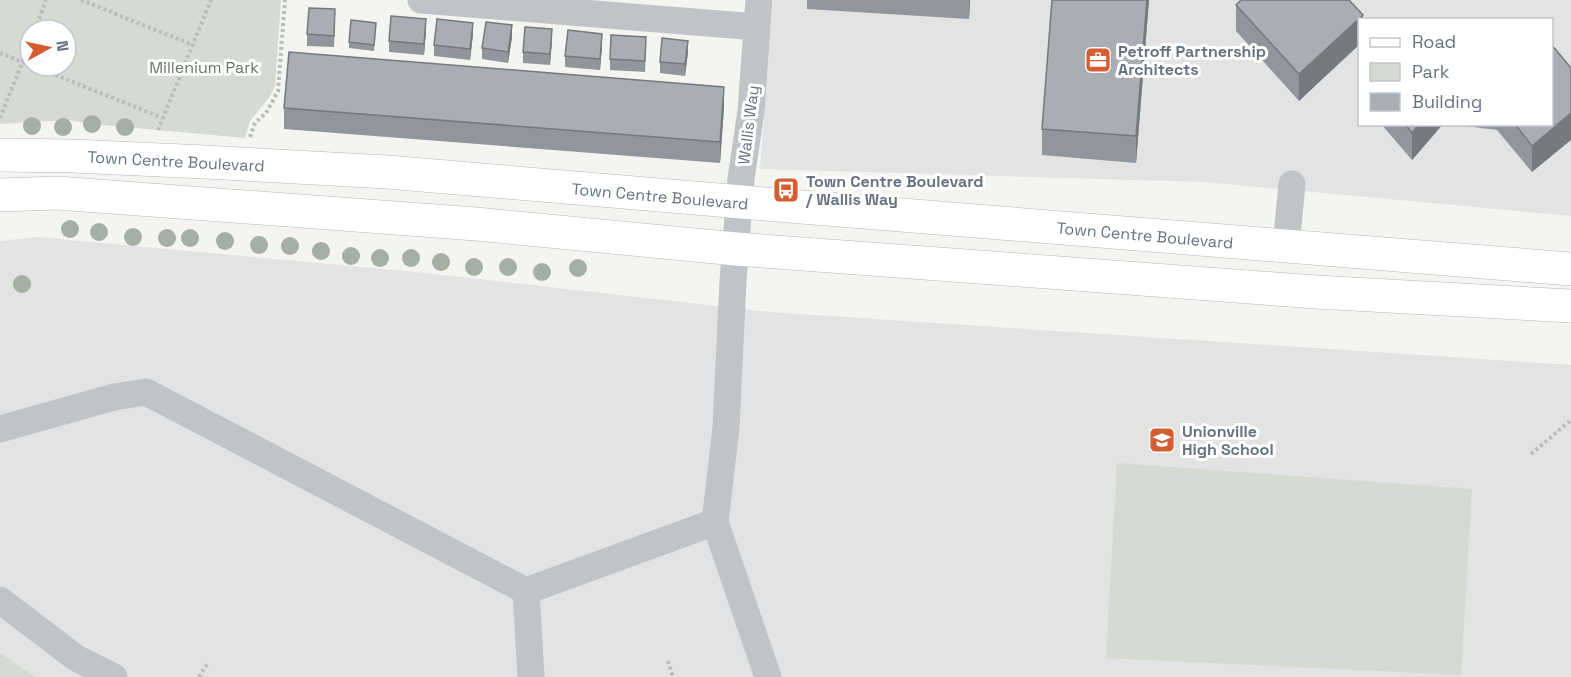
<svg xmlns="http://www.w3.org/2000/svg" width="1571" height="677" font-family="'Space Grotesk',sans-serif">
	<rect width="100%" height="100%" fill="#f4f4f1"/>
	<path fill="#e2e3e2" fill-rule="evenodd" d="M773 0H1571V216L1204 182 760 169ZM1360 20H1552V124H1360Z
		M37 237 426 273 769 312 1571 365V677H36L0 653V241Z"/>
	<path fill="#d5dbd2" fill-rule="evenodd" d="M0 0H281L275 86 269 98 250 121 245 138 92 124 69 120 0 124ZM30 30H66V66H30Z
		M1117 463 1472 489 1461 675 1106 658Z
		M0 653 36 677H0Z"/>
	<g fill="none" stroke-linecap="round" stroke-linejoin="round">
		<defs>
			<path id="major" d="M0 155 72 156 205 162 387 172 777 205 1571 269
				M0 195 57 193 476 224 736 249 1316 292 1571 306"/>
		</defs>
		<use href="#major" stroke="#b4b7ba" stroke-width="34"/>
		<path stroke="#babcbe" stroke-width="4" stroke-dasharray="3 3" stroke-linecap="butt" d="M81 0 193 45
			M35 30 46 0
			M0 53 30 65
			M33 66 163 118
			M0 118 30 43
			M158 130 211 0
			M250 137 255 123 266 113 278 91 285 0
			M1531 454 1571 420
			M668 661 673 677
			M199 677 208 663"/>
		<path stroke="#c0c4c7" stroke-width="27" d="M421 0 757 27
			M759 0 751 111 741 179 733 281 726 428 715 522 768 677
			M1286 246 1292 184
			M0 429 114 397 146 392 526 591 715 522
			M526 591 531 677
			M0 600 76 658 114 677"/>
		<use href="#major" stroke="#fff" stroke-width="33"/>
	</g>
	<g fill="#a6afa3">
		<circle cx="92" cy="124" r="9"/>
		<circle cx="32" cy="126" r="9"/>
		<circle cx="63" cy="127" r="9"/>
		<circle cx="125" cy="127" r="9"/>
		<circle cx="70" cy="229" r="9"/>
		<circle cx="99" cy="232" r="9"/>
		<circle cx="133" cy="237" r="9"/>
		<circle cx="167" cy="238" r="9"/>
		<circle cx="190" cy="238" r="9"/>
		<circle cx="225" cy="241" r="9"/>
		<circle cx="259" cy="245" r="9"/>
		<circle cx="290" cy="246" r="9"/>
		<circle cx="321" cy="251" r="9"/>
		<circle cx="351" cy="256" r="9"/>
		<circle cx="380" cy="258" r="9"/>
		<circle cx="411" cy="258" r="9"/>
		<circle cx="441" cy="262" r="9"/>
		<circle cx="474" cy="267" r="9"/>
		<circle cx="508" cy="267" r="9"/>
		<circle cx="578" cy="268" r="9"/>
		<circle cx="542" cy="272" r="9"/>
		<circle cx="22" cy="284" r="9"/>
	</g>
	<path fill="#90969b" d="M807 0H970L969 19 807 9Z
		M1149 0 1136 163 1042 155V129Z
		M1236 5 1363 20 1299 101 1236 31Z
		M335 21 334 47 307 46V34Z
		M376 28 374 51 349 48V42Z
		M426 30 424 55 389 52V41Z
		M473 34 470 60 434 56V45Z
		M512 37 508 63 482 59V48Z
		M552 40 550 65 523 63V52Z
		M602 45 600 70 565 67V56Z
		M646 49 645 72 610 70V59Z
		M688 52 685 76 660 73V62Z
		M724 107 720 163 284 129V108Z
		M1381 124H1443L1412 160Z
		M1449 124H1551L1532 172 1497 130Z"/>
	<path fill="#767a7e" d="M969 0H970L969 19Z
		M1147 0H1149L1136 163V136Z
		M1363 15V20H1359V45L1299 101V74Z
		M426 19V30L424 55V44Z
		M473 23V34L470 60V49Z
		M512 25V37L508 63V52Z
		M552 29V40L550 65V54Z
		M602 34V45L600 70V59Z
		M688 41V52L685 76V64Z
		M724 87V107L720 163V142Z
		M1571 113V140L1532 172V146Z
		M1419 124H1443L1412 160V133Z"/>
	<path fill="#a8aeb4" stroke="#767a7e" stroke-width="1.5" d="M1052 0H1147L1136 136 1042 129Z
		M1241 0H1349L1363 15 1299 74 1236 5Z
		M309 8 335 9 334 36 307 34Z
		M391 16 426 19 424 44 389 41Z
		M437 19 473 23 470 49 434 45Z
		M351 20 376 23 374 45 349 42Z
		M486 22 512 25 508 52 482 48Z
		M525 27 552 29 550 54 523 52Z
		M568 30 602 34 600 59 565 56Z
		M611 35 646 37 645 61 610 59Z
		M662 38 688 41 685 64 660 62Z
		M1551 44 1571 68V113L1532 146 1515 124H1551Z
		M289 52 724 87 720 142 284 108Z
		M1405 124H1419L1412 133Z"/>
	<defs>
		<symbol id="office-square" viewBox="-11 -11 22 22"><rect x="-9" y="-9" width="18" height="18" rx="4" fill="#d55d31" stroke="#fff"/><path d="M-6-3h4V-5.5h4V-3h4V5H-6ZM-1-4.5V-3h2v-1.5ZM-6 0V1H6V0Z" fill="#fff"/></symbol>
		<symbol id="bus-square" viewBox="-11 -11 22 22"><rect x="-9" y="-9" width="18" height="18" rx="4" fill="#d55d31" stroke="#fff"/><path d="M-5-6H5V4H4V6H2V4H-2V6H-4V4H-5ZM-3.5-4V0h7V-4ZM-3.5 1.2v1.5H-2V1.2ZM2 1.2v1.5H3.5V1.2Z" fill="#fff"/></symbol>
		<symbol id="school-square" viewBox="-11 -11 22 22"><rect x="-9" y="-9" width="18" height="18" rx="4" fill="#d55d31" stroke="#fff"/><path d="M0-5L7-2L0 1L-7-2ZM-4 1L0 2.5L4 1V4Q0 6-4 4Z" fill="#fff"/></symbol>
	</defs>
	<g fill-rule="evenodd">
		<use href="#office-square" x="1083" y="45" width="30" height="30"/>
		<use href="#bus-square" x="771" y="175" width="30" height="30"/>
		<use href="#school-square" x="1147" y="425" width="30" height="30"/>
	</g>
	<g text-anchor="middle" stroke-width="6" stroke-linejoin="round" paint-order="stroke">
		<g font-size="16" font-weight="bold" fill="#667380" stroke="#fff" text-anchor="start">
			<text x="1118" y="57">Petroff Partnership<tspan x="1118" dy="18">Architects</tspan></text>
			<text x="806" y="187">Town Centre Boulevard<tspan x="806" dy="18">/ Wallis Way</tspan></text>
			<text x="1182" y="437">Unionville<tspan x="1182" dy="18">High School</tspan></text>
		</g>
		<g font-size="16" fill="#677764" stroke="#fff">
			<text x="204" y="73">Millenium Park</text>
		</g>
		<g font-size="16" fill="#667380" stroke="#fff">
			<text transform="translate(748 125) rotate(-83)" y="6">Wallis Way</text>
			<text transform="translate(176 161) rotate(3)" y="6">Town Centre Boulevard</text>
			<text transform="translate(660 196) rotate(5)" y="6">Town Centre Boulevard</text>
			<text transform="translate(1145 235) rotate(5)" y="6">Town Centre Boulevard</text>
		</g>
	</g>
	<rect x="1358" y="18" width="195" height="108" fill="#ffffff" stroke="#c2c7cc" stroke-width="1.5"/>
	<rect x="1370" y="38" width="30" height="9" fill="#ffffff" stroke="#c2c7cc" stroke-width="1.5"/>
	<text x="1412" y="48" font-size="18" fill="#667380">Road</text>
	<rect x="1370" y="63" width="30" height="18" fill="#d5dbd2" stroke="#c2c7cc" stroke-width="1.5"/>
	<text x="1412" y="78" font-size="18" fill="#667380">Park</text>
	<rect x="1370" y="93" width="30" height="18" fill="#a8aeb4" stroke="#c2c7cc" stroke-width="1.5"/>
	<text x="1412" y="108" font-size="18" fill="#667380">Building</text>
	<g transform="translate(48 48) rotate(82)"><circle r="28" fill="#ffffff" stroke="#c2c7cc" stroke-width="1.5"/>
	<path d="M0-4.5L10 22L0 15L-10 22Z" fill="#d55d31"/>
	<text y="-9" font-size="16" font-weight="bold" text-anchor="middle" fill="#667380">N</text>
	</g>
</svg>
